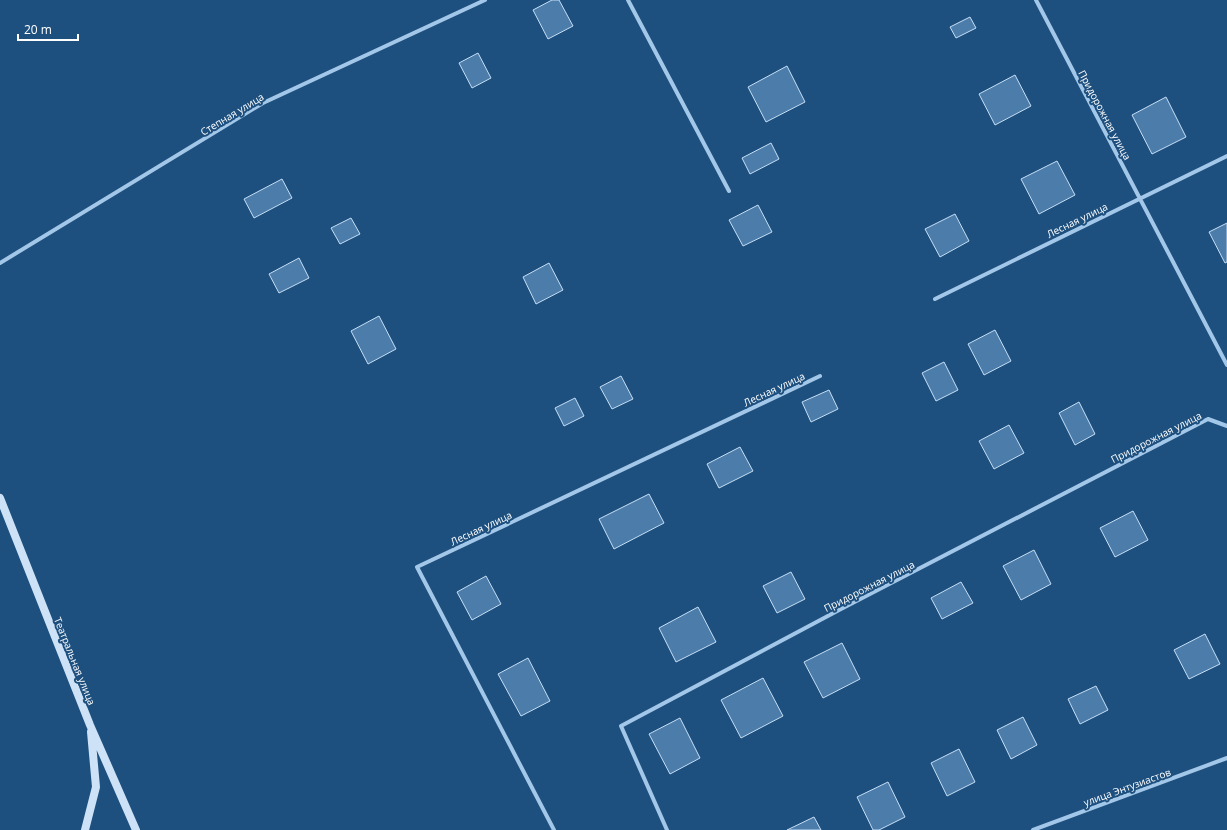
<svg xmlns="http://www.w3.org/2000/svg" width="1227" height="830" font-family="'Open Sans',sans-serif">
	<rect width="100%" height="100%" fill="#1e507f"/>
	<path fill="#4b7caa" stroke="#c6dff6" d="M552 0H559L573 26 548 39 533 10Z
		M970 17 976 28 956 38 950 27Z
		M478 53 491 78 472 88 459 63Z
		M787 66 805 102 766 122 748 87Z
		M1015 75 1031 106 995 125 979 94Z
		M1166 97 1186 137 1152 154 1132 115Z
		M771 143 779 159 750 174 742 158Z
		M1057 161 1075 195 1039 214 1021 179Z
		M282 179 292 198 254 218 244 199Z
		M758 205 772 232 743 246 729 220Z
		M955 214 969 241 940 257 925 229Z
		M351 218 360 234 340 244 331 228Z
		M1227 223V262L1225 263 1209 232Z
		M299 258 309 278 279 293 269 274Z
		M549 263 563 290 536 304 523 277Z
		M379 316 396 349 368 364 351 331Z
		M995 330 1011 361 984 375 968 344Z
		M944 362 958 390 936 401 922 373Z
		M621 376 633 399 612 409 600 387Z
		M829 390 838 409 811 422 802 402Z
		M575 398 584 416 564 426 555 408Z
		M1079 402 1095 434 1075 445 1059 413Z
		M1009 425 1024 453 994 469 979 441Z
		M740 447 753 471 719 488 707 464Z
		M649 494 664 523 614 549 599 519Z
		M1133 511 1148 540 1115 557 1100 528Z
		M1034 550 1051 584 1021 600 1003 566Z
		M791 572 805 599 777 613 763 586Z
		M486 576 501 604 472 620 457 592Z
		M961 582 973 603 942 619 931 598Z
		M698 607 716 642 676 662 659 628Z
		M1205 634 1220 664 1189 679 1174 650Z
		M842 643 860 679 823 698 804 662Z
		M528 658 550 701 521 716 498 674Z
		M763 678 783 716 741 738 721 700Z
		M1096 686 1108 710 1080 724 1068 699Z
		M1023 717 1037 745 1011 759 997 730Z
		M680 718 700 758 670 774 649 734Z
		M959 749 975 782 947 796 931 763Z
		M888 782 905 817 879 830H873L857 797Z
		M814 817 821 830H787Z"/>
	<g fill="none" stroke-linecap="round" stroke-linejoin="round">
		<path stroke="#a2c7e8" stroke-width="4" d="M628 0 729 191
			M1036 0 1227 365
			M0 263 263 103 485 0
			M935 299 1227 156
			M554 830 417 567 820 376
			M667 830 621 726 841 609 1208 419 1227 426
			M1033 830 1227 758"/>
		<path stroke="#cde2f6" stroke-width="8" d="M0 498 90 725 136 830
			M85 830 96 787 91 732"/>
	</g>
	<g text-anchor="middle" stroke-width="4" stroke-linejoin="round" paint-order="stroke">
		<g font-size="10" fill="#fff" stroke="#1e507f">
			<text transform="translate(232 114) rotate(-31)" y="4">Степная улица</text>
			<text transform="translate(1105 115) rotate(62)" y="4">Придорожная улица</text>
			<text transform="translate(1077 220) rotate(-26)" y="4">Лесная улица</text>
			<text transform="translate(774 389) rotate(-25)" y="4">Лесная улица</text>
			<text transform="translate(1156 437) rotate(-27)" y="4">Придорожная улица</text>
			<text transform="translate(481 528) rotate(-25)" y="4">Лесная улица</text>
			<text transform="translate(869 586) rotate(-27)" y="4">Придорожная улица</text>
			<text transform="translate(75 661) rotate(68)" y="4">Театральная улица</text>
			<text transform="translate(1127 787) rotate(-20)" y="4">улица Энтузиастов</text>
		</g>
	</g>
	<path d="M18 34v6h60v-6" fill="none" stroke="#ffffff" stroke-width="2"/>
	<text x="24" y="34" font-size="12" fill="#ffffff" stroke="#1e507f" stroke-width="3" paint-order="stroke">20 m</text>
</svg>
